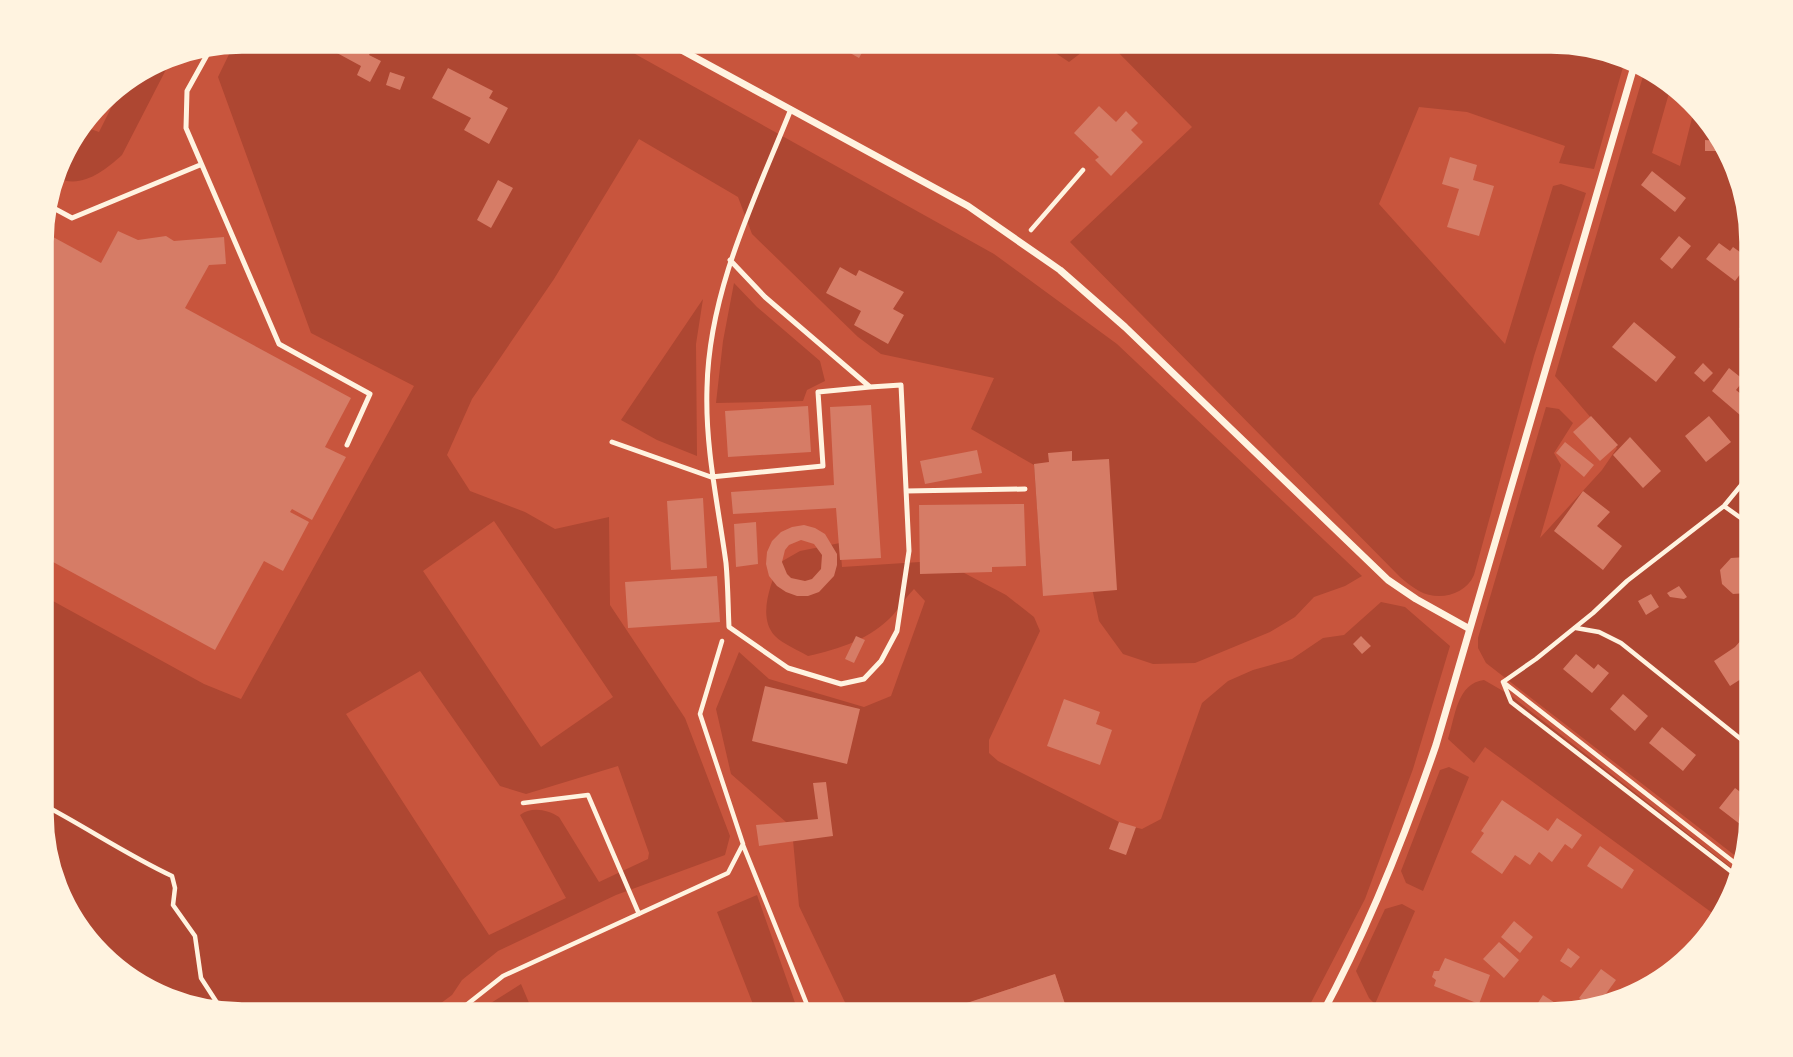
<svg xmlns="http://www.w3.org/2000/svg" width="1793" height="1057" font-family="'Space Grotesk',sans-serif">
	<rect width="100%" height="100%" fill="#c8553d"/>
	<path fill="#ae4732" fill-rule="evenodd" d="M243 40H610L994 254 1117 344 1362 576 1345 586 1314 597 1295 617 1270 632 1195 663 1153 664 1123 654 1099 621 1092 588 1043 592 1034 465 971 429 994 378 881 354 858 337 752 234 738 197 639 139 554 279 472 399 447 455 470 491 525 512 555 529 609 517 610 605 685 718 730 836 725 855 616 895 498 951 462 980 452 995 422 1017H243L141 989 74 926 42 840V595L204 684 241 699 414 386 311 333 218 77 235 42ZM494 521 613 697 541 747 423 571ZM420 671 500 786 526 794 618 766 649 853 648 859 599 882 559 817C548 810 532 806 520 815L566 898 489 935 346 714Z
		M1036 40H1098L1069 62Z
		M1106 40H1550L1625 60 1594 169 1559 163 1565 146 1467 112 1419 107 1379 204 1505 344 1553 186 1561 184 1586 193 1534 356 1474 575C1465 596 1437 601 1419 591 1412 587 1406 582 1400 577L1070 242 1192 127Z
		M174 54 122 155C103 172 79 191 54 176L61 153 82 126 99 132 124 82 166 56Z
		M1646 66 1652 68 1671 86 1652 153 1680 166 1694 110 1725 141 1752 229V827L1742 861 1486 663 1478 648V638L1546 407 1559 409 1573 423 1554 453 1561 465 1540 538 1602 470 1617 448 1555 376Z
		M734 283 757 307 820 361 825 381 807 390 803 401 716 403 723 341Z
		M703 299 696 344 697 456 657 440 621 420Z
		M840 543 842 567 920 562 951 566 1006 595 1034 617 1040 631 989 740V753L998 761 1125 825 1142 829 1161 819 1202 703 1228 681 1253 670 1292 659 1323 638 1344 635 1381 602 1405 607 1450 646 1413 769 1365 899 1304 1016H1069L1055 974 926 1017H852L799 906 793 840 786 822 731 774 716 709 739 652 769 679 864 707 891 696 925 601 914 589C906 597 900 607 893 615 871 639 839 649 808 656 798 650 783 644 775 636 757 617 771 584 779 563L800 551Z
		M1484 680 1510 695 1738 873 1725 916 1722 920 1485 747 1474 763 1448 739C1455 717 1457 683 1484 680Z
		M1449 767 1469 777 1423 891 1406 883 1401 871 1440 770Z
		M757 895 800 1017H758L717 912Z
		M1402 904 1415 911 1375 1004 1369 998 1356 971 1385 909Z
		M521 984 535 1017H477L475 1013Z"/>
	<path fill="#d67c66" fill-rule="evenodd" d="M313 40H377L369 55 381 61 370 82 357 75 361 66Z
		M827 40H869L859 58Z
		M448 68 493 91 489 98 508 108 489 144 464 130 471 118 432 98Z
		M390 72 405 77 400 90 386 85Z
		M1099 106 1116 122 1126 111 1138 123 1131 130 1143 142 1111 176 1095 160 1099 157 1074 133Z
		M1705 140 1718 141 1719 151H1705Z
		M1450 157 1477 165 1473 180 1494 186 1479 236 1447 227 1459 189 1442 184Z
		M1652 171 1686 198 1675 212 1641 185Z
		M498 180 513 188 491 228 477 220Z
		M42 231 101 263 118 231 138 240 166 236 174 241 224 237 226 264 209 265 185 308 351 398 325 447 346 457 312 520 292 509 290 512 309 522 283 571 264 561 215 650 42 556Z
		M1679 236 1691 246 1672 269 1660 259Z
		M1719 243 1730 251 1733 247 1751 260 1735 281 1706 259Z
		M840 267 856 276 859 270 904 292 893 309 904 315 888 344 854 325 861 311 826 293Z
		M1752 314V340L1739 329Z
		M1634 322 1676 357 1656 382 1612 347Z
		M1703 363 1713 373 1704 382 1694 373Z
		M1729 368 1744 380 1736 390 1752 403V409L1746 417 1742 414 1740 415 1712 391Z
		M871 405 881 558 840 560 836 508 733 514 731 492 834 485 830 407Z
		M808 406 811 452 728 457 725 411Z
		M1591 416 1618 445 1600 461 1573 432Z
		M1709 416 1731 442 1706 462 1685 436Z
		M1630 437 1661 471 1643 488 1613 455Z
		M1565 442 1594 465 1584 477 1556 453Z
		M977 450 982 473 925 484 920 461Z
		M1072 451V461L1109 459 1117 590 1043 596 1034 464 1049 462 1048 453Z
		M1583 491 1610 512 1597 526 1622 546 1603 570 1554 531Z
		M703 498 707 568 671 570 667 501Z
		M1024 504 1026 566 992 567V572L920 574 919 505Z
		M756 522 758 564 736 567 734 524Z
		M804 525 815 528 825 534 837 554V565L834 576 819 592 808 596H797L786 592 777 586 769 576 766 564 767 552 772 541 781 532 792 527ZM801 540 814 544 822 555 821 569 812 579 805 581 791 578 787 574 782 562 785 550 789 545Z
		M1746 557 1752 562V587L1747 593 1733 594 1722 584 1720 570 1731 558Z
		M717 576 720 622 628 628 625 582Z
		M1679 586 1687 597 1684 599 1670 597 1667 593Z
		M1651 594 1659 607 1646 615 1638 601Z
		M856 636 865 640 854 663 845 659Z
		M1361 636 1371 646 1362 654 1353 644Z
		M1743 638 1752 646V672L1730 686 1714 661 1735 647Z
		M1576 654 1594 669 1598 664 1609 673 1592 693 1563 669Z
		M765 686 860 709 847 764 752 741Z
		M1623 694 1648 716 1635 731 1610 709Z
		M1064 699 1100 712 1096 724 1112 730 1100 765 1047 746Z
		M1662 727 1696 755 1683 771 1649 743Z
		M826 782 833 836 759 846 756 825 818 819 813 783Z
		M1735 788 1747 797 1752 790V818L1745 828 1719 808Z
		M1502 800 1548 831 1557 818 1582 835 1572 849 1565 844 1552 862 1539 852 1530 865 1515 855 1502 874 1471 852 1484 833 1481 831Z
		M1119 822 1136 827 1126 855 1109 849Z
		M1600 846 1634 870 1622 889 1587 866Z
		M1514 921 1533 937 1520 953 1501 937Z
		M1499 942 1519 960 1504 978 1483 959Z
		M1568 948 1580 957 1571 968 1560 961Z
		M1445 958 1490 975 1479 1004 1434 986 1436 980 1432 977 1434 971H1439Z
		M1601 969 1616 980 1597 1006 1592 1007 1579 998Z
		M1055 974 1069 1016 928 1017 927 1016Z
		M1543 995 1572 1014 1563 1016H1534L1535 1014 1532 1012Z"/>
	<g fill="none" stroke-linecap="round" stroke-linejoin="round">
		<path stroke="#fff3e0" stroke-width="4.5" d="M1031 230 1083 170
			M1724 506 1752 526
			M1576 628 1599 632 1621 643 1752 748
			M1503 682 1536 659 1593 613 1627 581 1724 506 1752 472
			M1503 682 1511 702 1737 876
			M1503 682 1740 867
			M523 803 588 795 639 914
			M42 804C86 827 127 855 172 876L175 888 173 905 195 936 201 978 223 1012
			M743 845 812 1017
			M451 1017 503 976 728 873 743 844 700 714 722 641"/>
		<path stroke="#fff3e0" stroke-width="5" d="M212 46 187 91 186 128 279 344 370 394 347 445
			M46 204 72 218 200 165
			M730 260 765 297 870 387 901 385 909 551 897 631 881 661 864 679 841 684 788 668 729 627C728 606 728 584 726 563 718 504 705 448 707 388 709 290 755 199 791 109
			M612 442 711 477 823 466 818 392 870 387
			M906 491 1025 489"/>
		<path stroke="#fff3e0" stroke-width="7" d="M663 40 968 206 1060 270 1125 327 1388 580 1416 599 1468 628
			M1321 1016C1368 929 1404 839 1436 745L1635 63"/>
	</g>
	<path d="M0 0H1793V1057H0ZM242 52H1551A190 190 0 0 1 1741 242V814A190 190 0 0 1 1551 1004H242A190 190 0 0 1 52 814V242A190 190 0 0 1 242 52Z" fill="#fff3e0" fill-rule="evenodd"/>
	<path fill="none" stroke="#fff3e0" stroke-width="3.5" d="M242 52H1551A190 190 0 0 1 1741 242V814A190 190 0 0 1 1551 1004H242A190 190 0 0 1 52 814V242A190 190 0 0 1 242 52Z"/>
</svg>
